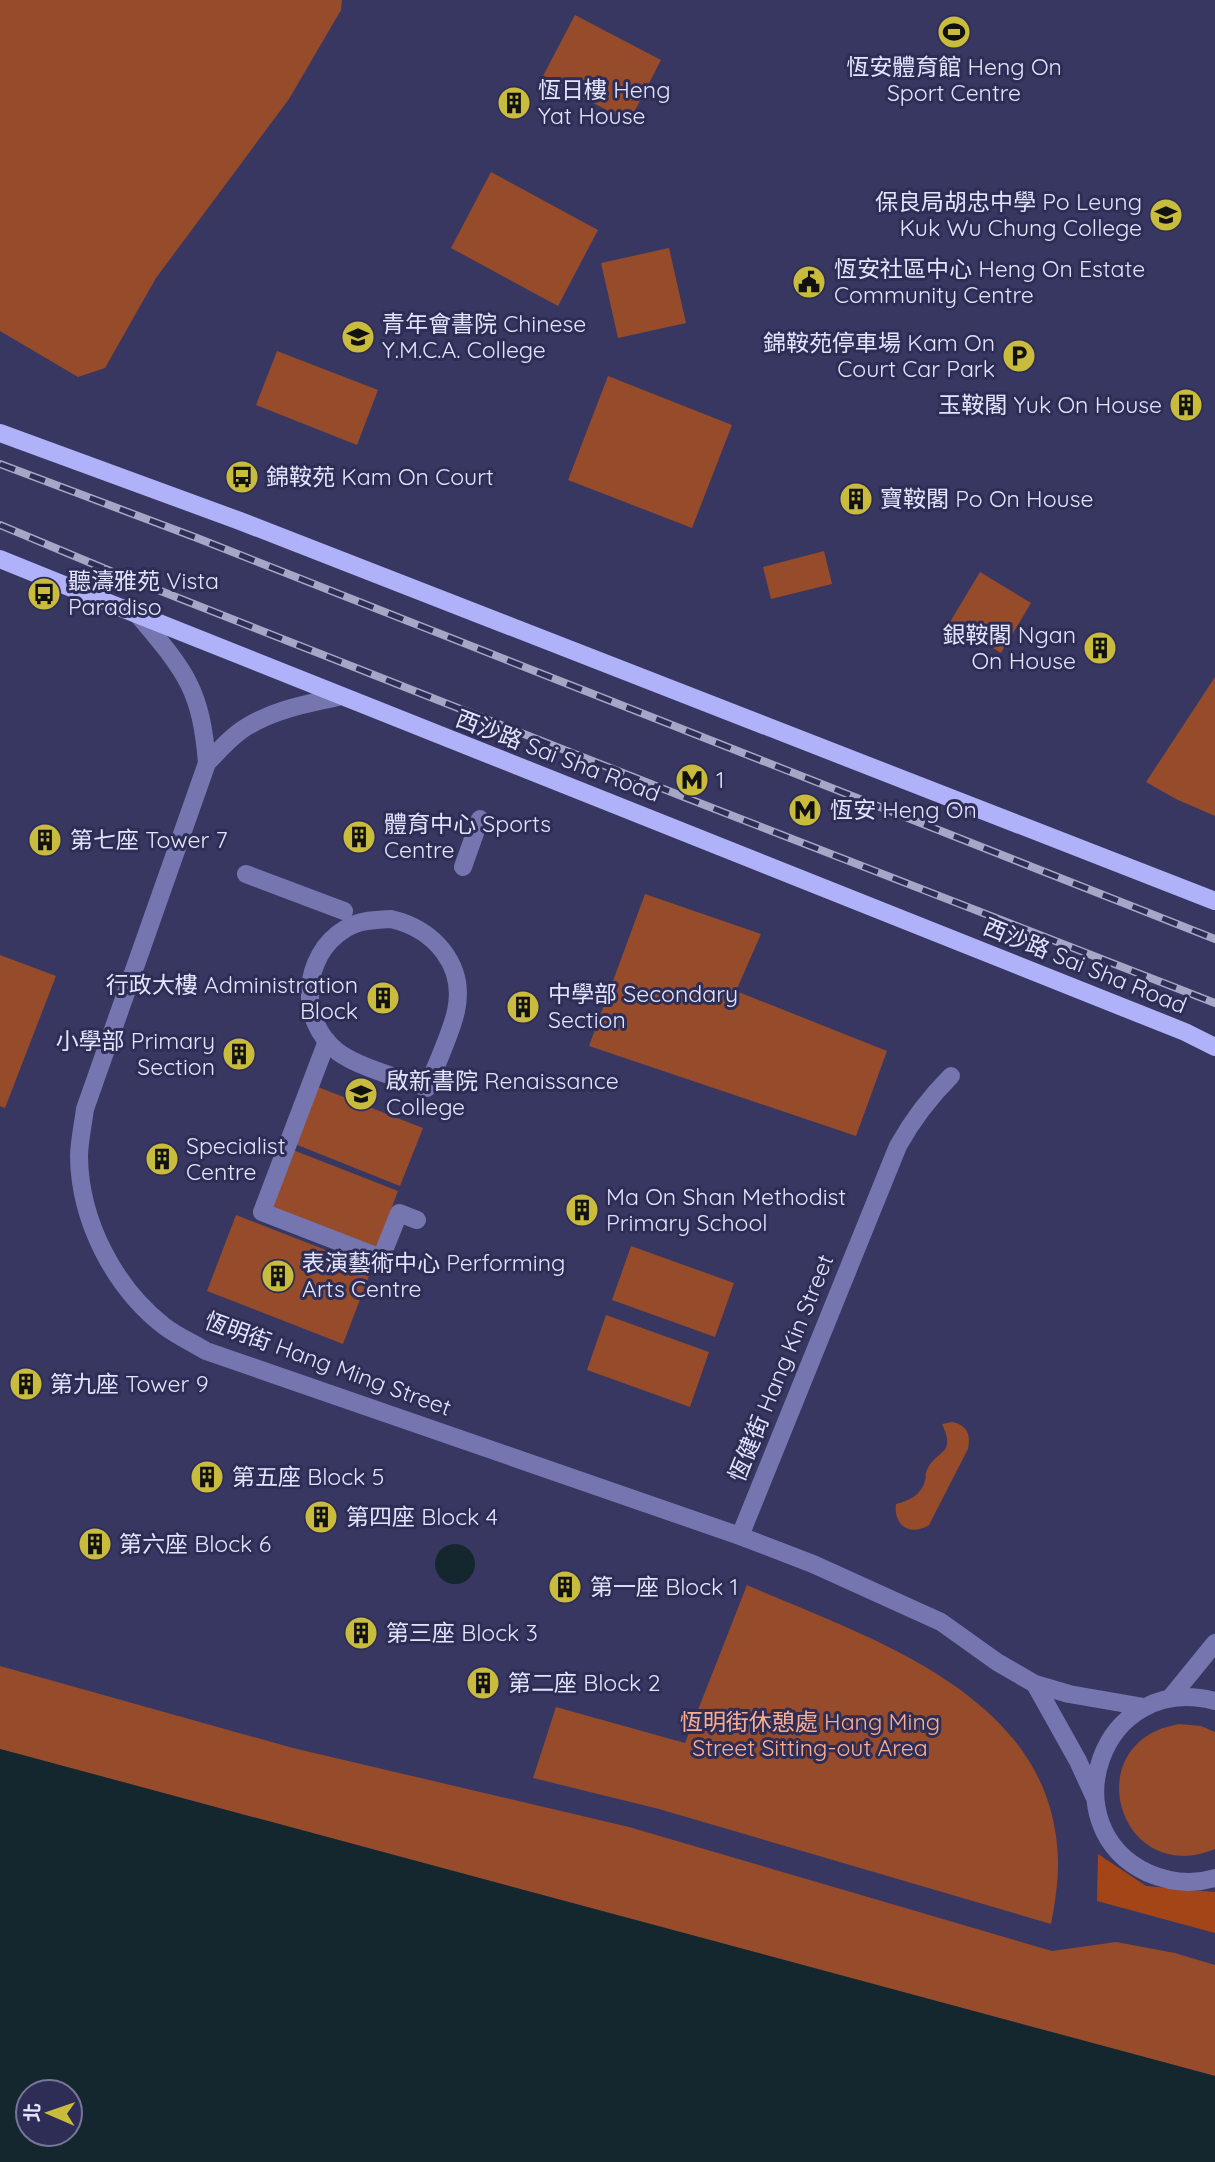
<svg xmlns="http://www.w3.org/2000/svg" width="1215" height="2162" font-family="Quicksand,'Noto Sans TC',sans-serif">
	<rect width="100%" height="100%" fill="#383761"/>
	<path fill="#964b2a" d="M0 0H342L341 10 289 99 156 278 105 368 78 377 0 331Z
		M575 15 661 60 629 122 543 76Z
		M491 172 598 230 558 306 451 248Z
		M669 248 686 323 618 338 601 263Z
		M277 351 378 390 357 445 256 405Z
		M608 376 732 425 692 528 568 480Z
		M824 551 832 584 771 599 763 567Z
		M980 572 1031 603 1001 653 950 622Z
		M1215 677V816L1176 799 1146 782Z
		M645 894 761 934 736 991 887 1051 856 1136 589 1046Z
		M0 955 56 976 5 1108 0 1106Z
		M318 1087 423 1128 400 1186 295 1144Z
		M293 1150 398 1191 376 1249 270 1207Z
		M236 1215 372 1268 343 1344 207 1291Z
		M631 1246 734 1283 715 1337 612 1300Z
		M606 1315 709 1352 690 1407 587 1370Z
		M952 1422C967 1425 971 1434 968 1449L929 1525C910 1537 893 1525 896 1504 909 1501 921 1495 925 1481 927 1474 924 1477 927 1470 936 1449 957 1456 942 1424Z
		M747 1585C866 1637 1043 1691 1057 1845 1060 1872 1056 1898 1051 1924L659 1809 533 1778 556 1707 685 1743Z
		M0 1666 293 1748 629 1827 1052 1951 1116 1942 1175 1953 1215 1965V2076L0 1749Z
		M1179 1724 1201 1726 1215 1732V1849C1126 1886 1082 1763 1158 1730 1164 1727 1172 1726 1179 1724Z"/>
	<path fill="#a44517" d="M1098 1854 1146 1886 1215 1892V1933L1097 1901Z"/>
	<path fill="#15272e" fill-rule="evenodd" d="M435 1564a20 20 0 1 1 40 0a20 20 0 1 1-40 0Z
		M0 1749 1215 2076V2162H0ZM70 2092V2134H28V2092Z"/>
	<g fill="none" stroke-linecap="round" stroke-linejoin="round">
		<path stroke="#7575af" stroke-width="18" d="M138 615C185 671 201 688 207 763L85 1109C83 1125 79 1142 79 1157 80 1221 114 1287 164 1326 177 1336 193 1343 206 1351L740 1536 813 1564 941 1622 997 1662 1035 1684 1069 1694 1144 1707
			M207 763C220 750 232 735 248 726 276 709 307 704 338 697
			M463 867 480 819
			M246 874 344 911
			M391 919C434 929 466 965 456 1011 451 1034 436 1065 427 1088 402 1079 358 1067 338 1052 297 1021 302 955 345 929 359 920 375 920 391 919Z
			M327 1041 262 1212 381 1258 399 1213 417 1220
			M740 1536 898 1146C913 1119 930 1097 951 1076
			M1035 1684 1078 1761 1094 1796
			M1171 1697 1215 1643
			M1215 1701C1100 1671 1049 1827 1148 1873 1169 1882 1192 1885 1215 1878"/>
		<path stroke="#b0b2f9" stroke-width="18" d="M0 433 240 521 1215 901
			M0 559C394 719 790 874 1185 1032L1215 1047"/>
		<defs>
			<path id="rail" d="M0 464 197 538 1215 939
				M0 525 115 573 684 797 1215 1003"/>
		</defs>
		<use href="#rail" stroke="#a6a7c7" stroke-width="8"/>
		<use href="#rail" stroke="#2e2d56" stroke-width="5" stroke-dasharray="16" stroke-linecap="butt"/>
	</g>
	<defs>
		<symbol id="stadium-disc" viewBox="-11 -11 22 22"><circle r="9.5" fill="#c9bb3b" stroke="#2e2d56"/><path d="M0-5a6.5 5 0 1 0 0 10a6.5 5 0 1 0 0-10ZM-3.5-1.8h7v3.6h-7Z" fill="#111"/></symbol>
		<symbol id="building-disc" viewBox="-11 -11 22 22"><circle r="9.5" fill="#c9bb3b" stroke="#2e2d56"/><path d="M-4-6H4V6H1V3H-1V6H-4ZM-2.5-4.3h1.7v1.8h-1.7ZM.8-4.3h1.7v1.8H.8ZM-2.5-1h1.7V.8h-1.7ZM.8-1h1.7V.8H.8Z" fill="#111"/></symbol>
		<symbol id="school-disc" viewBox="-11 -11 22 22"><circle r="9.5" fill="#c9bb3b" stroke="#2e2d56"/><path d="M0-5L7-2L0 1L-7-2ZM-4 1L0 2.5L4 1V4Q0 6-4 4Z" fill="#111"/></symbol>
		<symbol id="civic-disc" viewBox="-11 -11 22 22"><circle r="9.5" fill="#c9bb3b" stroke="#2e2d56"/><path d="M-.6-6.5H3V-4.5H.6V-3L4-1V1h2V6H-6V1h2V-1L-.6-3ZM-1.2 2.5V6h2.4V2.5Z" fill="#111"/></symbol>
		<symbol id="parking-disc" viewBox="-11 -11 22 22"><circle r="9.5" fill="#c9bb3b" stroke="#2e2d56"/><path d="M-3.5-5.5H1a3.5 3.5 0 0 1 0 7H-1V5.5H-3.5ZM-1-3.4V-.6H.8a1.4 1.4 0 0 0 0-2.8Z" fill="#111"/></symbol>
		<symbol id="bus-disc" viewBox="-11 -11 22 22"><circle r="9.5" fill="#c9bb3b" stroke="#2e2d56"/><path d="M-5-6H5V4H4V6H2V4H-2V6H-4V4H-5ZM-3.5-4V0h7V-4ZM-3.5 1.2v1.5H-2V1.2ZM2 1.2v1.5H3.5V1.2Z" fill="#111"/></symbol>
		<symbol id="metro-disc" viewBox="-11 -11 22 22"><circle r="9.5" fill="#c9bb3b" stroke="#2e2d56"/><path d="M-5.5 5V-5H-3L0 0L3-5H5.5V5H3V-.5L0 4L-3-.5V5Z" fill="#111"/></symbol>
	</defs>
	<g fill-rule="evenodd">
		<use href="#stadium-disc" x="935" y="13" width="38" height="38"/>
		<use href="#building-disc" x="495" y="84" width="38" height="38"/>
		<use href="#school-disc" x="1147" y="196" width="38" height="38"/>
		<use href="#civic-disc" x="790" y="263" width="38" height="38"/>
		<use href="#school-disc" x="339" y="318" width="38" height="38"/>
		<use href="#parking-disc" x="1000" y="337" width="38" height="38"/>
		<use href="#building-disc" x="1167" y="386" width="38" height="38"/>
		<use href="#bus-disc" x="223" y="458" width="38" height="38"/>
		<use href="#building-disc" x="837" y="480" width="38" height="38"/>
		<use href="#bus-disc" x="25" y="575" width="38" height="38"/>
		<use href="#building-disc" x="1081" y="629" width="38" height="38"/>
		<use href="#metro-disc" x="673" y="761" width="38" height="38"/>
		<use href="#metro-disc" x="786" y="791" width="38" height="38"/>
		<use href="#building-disc" x="340" y="818" width="38" height="38"/>
		<use href="#building-disc" x="26" y="821" width="38" height="38"/>
		<use href="#building-disc" x="364" y="979" width="38" height="38"/>
		<use href="#building-disc" x="504" y="988" width="38" height="38"/>
		<use href="#building-disc" x="220" y="1035" width="38" height="38"/>
		<use href="#school-disc" x="342" y="1075" width="38" height="38"/>
		<use href="#building-disc" x="143" y="1140" width="38" height="38"/>
		<use href="#building-disc" x="563" y="1191" width="38" height="38"/>
		<use href="#building-disc" x="259" y="1257" width="38" height="38"/>
		<use href="#building-disc" x="7" y="1365" width="38" height="38"/>
		<use href="#building-disc" x="188" y="1458" width="38" height="38"/>
		<use href="#building-disc" x="302" y="1498" width="38" height="38"/>
		<use href="#building-disc" x="76" y="1525" width="38" height="38"/>
		<use href="#building-disc" x="546" y="1568" width="38" height="38"/>
		<use href="#building-disc" x="342" y="1614" width="38" height="38"/>
		<use href="#building-disc" x="464" y="1664" width="38" height="38"/>
	</g>
	<g text-anchor="middle" stroke-width="6" stroke-linejoin="round" paint-order="stroke">
		<g font-size="23" fill="#e2e4fe" stroke="#2e2d56" text-anchor="start">
			<text x="954" y="75" text-anchor="middle">恆安體育館 Heng On<tspan x="954" dy="26">Sport Centre</tspan></text>
			<text x="538" y="98">恆日樓 Heng<tspan x="538" dy="26">Yat House</tspan></text>
			<text x="1142" y="210" text-anchor="end">保良局胡忠中學 Po Leung<tspan x="1142" dy="26">Kuk Wu Chung College</tspan></text>
			<text x="834" y="277">恆安社區中心 Heng On Estate<tspan x="834" dy="26">Community Centre</tspan></text>
			<text x="382" y="332">青年會書院 Chinese<tspan x="382" dy="26">Y.M.C.A. College</tspan></text>
			<text x="995" y="351" text-anchor="end">錦鞍苑停車場 Kam On<tspan x="995" dy="26">Court Car Park</tspan></text>
			<text x="1162" y="413" text-anchor="end">玉鞍閣 Yuk On House</text>
			<text x="266" y="485">錦鞍苑 Kam On Court</text>
			<text x="880" y="507">寶鞍閣 Po On House</text>
			<text x="68" y="589">聽濤雅苑 Vista<tspan x="68" dy="26">Paradiso</tspan></text>
			<text x="1076" y="643" text-anchor="end">銀鞍閣 Ngan<tspan x="1076" dy="26">On House</tspan></text>
			<text x="716" y="788">1</text>
			<text x="830" y="818">恆安 Heng On</text>
			<text x="384" y="832">體育中心 Sports<tspan x="384" dy="26">Centre</tspan></text>
			<text x="70" y="848">第七座 Tower 7</text>
			<text x="358" y="993" text-anchor="end">行政大樓 Administration<tspan x="358" dy="26">Block</tspan></text>
			<text x="548" y="1002">中學部 Secondary<tspan x="548" dy="26">Section</tspan></text>
			<text x="215" y="1049" text-anchor="end">小學部 Primary<tspan x="215" dy="26">Section</tspan></text>
			<text x="386" y="1089">啟新書院 Renaissance<tspan x="386" dy="26">College</tspan></text>
			<text x="186" y="1154">Specialist<tspan x="186" dy="26">Centre</tspan></text>
			<text x="606" y="1205">Ma On Shan Methodist<tspan x="606" dy="26">Primary School</tspan></text>
			<text x="302" y="1271">表演藝術中心 Performing<tspan x="302" dy="26">Arts Centre</tspan></text>
			<text x="50" y="1392">第九座 Tower 9</text>
			<text x="232" y="1485">第五座 Block 5</text>
			<text x="346" y="1525">第四座 Block 4</text>
			<text x="119" y="1552">第六座 Block 6</text>
			<text x="590" y="1595">第一座 Block 1</text>
			<text x="386" y="1641">第三座 Block 3</text>
			<text x="508" y="1691">第二座 Block 2</text>
		</g>
		<g font-size="23" fill="#e2e4fe" stroke="#2e2d56">
			<text transform="translate(558 756) rotate(21)" y="8">西沙路 Sai Sha Road</text>
			<text transform="translate(1085 966) rotate(22)" y="8">西沙路 Sai Sha Road</text>
			<text transform="translate(328 1364) rotate(20)" y="8">恆明街 Hang Ming Street</text>
			<text transform="translate(781 1368) rotate(-68)" y="8">恆健街 Hang Kin Street</text>
		</g>
		<g font-size="23" fill="#fbae8f" stroke="#2e2d56">
			<text x="810" y="1730">恆明街休憩處 Hang Ming<tspan x="810" dy="26">Street Sitting-out Area</tspan></text>
		</g>
	</g>
	<g transform="translate(49 2113) rotate(272)"><circle r="33" fill="#2e2d56" stroke="#767699" stroke-width="2"/>
	<path d="M0-5L12 26L0 18L-12 26Z" fill="#c9bb3b"/>
	<text y="-10" font-size="19" font-weight="bold" text-anchor="middle" fill="#e2e4fe">北</text>
	</g>
</svg>
